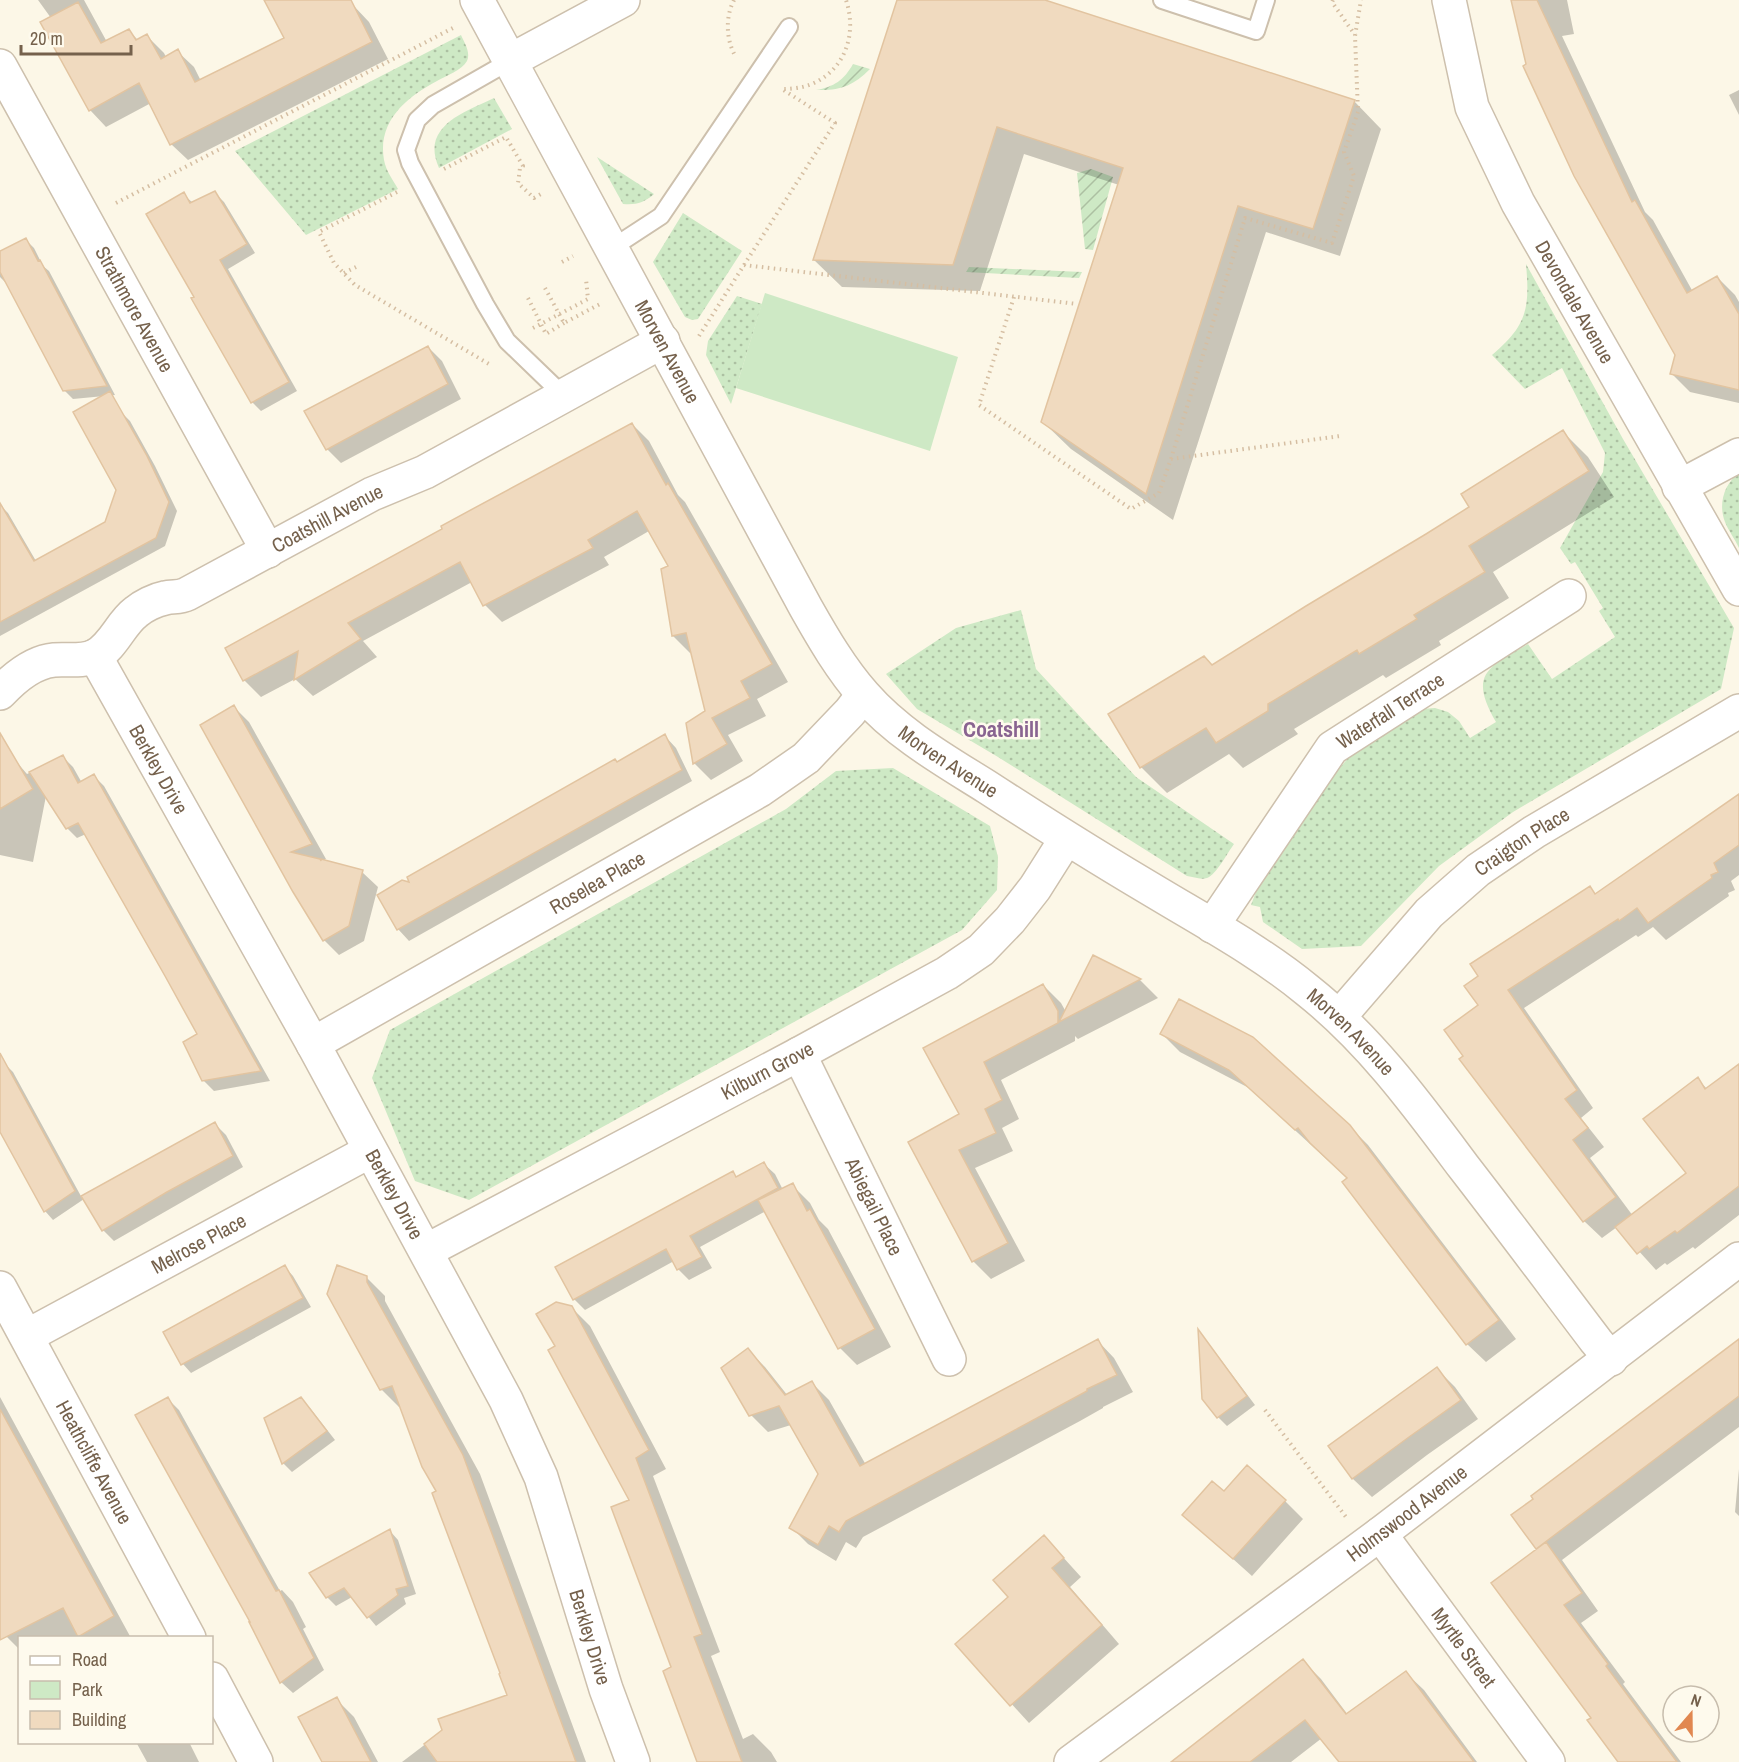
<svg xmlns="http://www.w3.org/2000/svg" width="1739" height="1762" font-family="'Archivo Narrow',sans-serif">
	<defs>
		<pattern id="grass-dots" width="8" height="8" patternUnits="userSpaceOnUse" patternTransform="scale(1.5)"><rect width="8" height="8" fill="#cee9c5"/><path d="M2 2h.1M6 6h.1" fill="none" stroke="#acc0a2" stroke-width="1.8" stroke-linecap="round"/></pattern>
		<pattern id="garden-furrows" width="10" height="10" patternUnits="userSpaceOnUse" patternTransform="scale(1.5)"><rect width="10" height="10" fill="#cee9c5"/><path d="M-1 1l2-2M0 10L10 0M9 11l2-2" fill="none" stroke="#acc0a2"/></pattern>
	</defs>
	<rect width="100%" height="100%" fill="#fcf7e7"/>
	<path fill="url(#grass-dots)" d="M461 35C464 42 471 52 467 61 462 70 446 76 437 81 407 97 377 121 384 160 386 171 393 180 398 189L306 235 235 151Z
		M494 98 512 129 439 168C420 126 465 112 494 98Z
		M597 157 654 194C644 203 636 205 623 204Z
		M683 213 742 251 698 319 692 320 685 317 653 262Z
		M1526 264 1623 439 1734 628 1721 689 1513 812 1439 866 1361 946 1302 949 1263 922 1260 907 1251 905 1257 889 1267 873 1337 771 1350 756 1366 743 1421 709 1435 708 1448 712 1459 721 1470 738 1496 722C1468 674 1488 667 1528 644L1552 679 1615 637 1599 611 1603 608 1575 562 1571 564 1560 548 1603 472 1605 453 1562 368 1525 389 1492 355C1527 326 1530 308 1526 264Z
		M737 296 762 304 731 404 706 355 708 341Z
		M1739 473V548C1735 539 1728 530 1725 522 1718 504 1724 484 1739 473Z
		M1021 610 1036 669 1136 777 1234 844C1228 852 1216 875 1207 878 1200 880 1194 877 1187 876L998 757 917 709 886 674 956 628Z
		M893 768 990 826 998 857 997 890 962 930 469 1200 415 1181 372 1078 390 1030 786 809 836 771Z"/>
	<path fill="#cee9c5" d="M765 293 958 357 930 451 736 388Z"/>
	<path fill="url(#garden-furrows)" d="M853 64 870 69C853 86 840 91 816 90 834 87 844 80 853 64Z
		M1091 169 1113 177 1093 250 1085 249 1077 173Z
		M969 267 1082 272 1079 278 966 272Z"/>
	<path fill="#0003" d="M38 0H84L107 42 129 31 139 41 147 36 164 53 166 57 177 51 194 67 201 81 353 5 369 22 388 59 188 160 171 144 151 103 106 127 90 110 51 18Z
		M898 0H1041L1354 101 1381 129 1340 256 1266 232 1173 520 1071 449 1043 422 1119 185 1024 154 980 291 842 287 814 260Z
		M1513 0H1567L1574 34 1562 36 1645 212 1653 220 1693 292 1717 277 1735 295 1739 302V403L1690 392 1672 374 1676 355 1528 65Z
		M1739 90V115L1729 95Z
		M215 193 224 202 255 253 228 269 297 391 261 411 252 402 148 214 183 194 193 203Z
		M25 239 34 248 43 266 49 271 115 395 73 399 64 390 7 284 0 277V253Z
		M428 347 442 361 461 399 341 463 327 449Z
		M121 412 130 421 155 466 177 511 165 546 0 636V505L8 513 36 561 107 523 118 490Z
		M632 424 649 441 678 495 685 502 788 682 757 699 766 716 728 735 743 761 711 780 694 763 707 712 692 652 690 653 673 636 670 567 649 531 604 557 609 565 502 622 485 605 472 582 363 641 377 657 313 696 295 679 261 697 244 680Z
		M1563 432 1588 457 1614 497 1493 572 1509 598 1439 641 1441 645 1386 678 1383 675 1294 729 1298 734 1243 768 1229 754 1167 793 1141 767 1213 667 1471 507Z
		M234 707 249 722 326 859 321 861 362 872 378 887 364 941 339 955 324 940Z
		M665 736 676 748 692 781 409 941 398 929 412 885Z
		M63 757 73 767 82 783 94 776 104 786 270 1081 214 1091 203 1080 199 1035 86 834 77 838 67 828 46 796 33 862 0 855V768L15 760 27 774Z
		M1739 796V875L1731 881 1735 890 1728 893 1729 896 1666 940 1653 927 1638 937 1636 935 1524 1008 1593 1108 1581 1118 1604 1147 1590 1158 1633 1216 1688 1173 1698 1079 1707 1089 1739 1068V1215L1695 1249 1693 1247 1667 1265 1665 1263 1656 1270 1617 1227 1602 1238 1584 1221 1465 1056 1480 1005 1589 888 1596 895Z
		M1093 957 1140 980 1158 998 1078 1039 1075 1036V1041L1001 1080 1019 1119 1002 1128 1013 1151 975 1168 1025 1261 991 1279 973 1261 910 1142 961 1115 925 1049 1043 985 1061 1003 1066 1012Z
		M1162 1034 1349 1126 1368 1145 1516 1339 1486 1362 1467 1344 1348 1179 1249 1088 1180 1052Z
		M4 1063 13 1072 82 1198 215 1124 226 1135 243 1167 114 1241 103 1230 84 1199 53 1220 45 1211 0 1129V1066Z
		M764 1164 775 1174 783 1190 792 1185 810 1203 819 1220 828 1229 891 1347 857 1365 840 1348 766 1211 700 1247 712 1268 689 1280 678 1269 674 1261 585 1310 574 1299 732 1173 737 1178Z
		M285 1267 293 1276 311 1307 191 1373 183 1364Z
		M367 1278 385 1296V1301L480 1474 586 1762H402L444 1730 509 1696 438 1492 401 1406 399 1407 381 1389 328 1294Z
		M571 1307 590 1326 666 1469 653 1476 720 1652 711 1656 743 1739 753 1734 771 1752 777 1762H699L673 1668 631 1501 557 1347Z
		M1200 1333 1206 1340 1255 1405 1227 1426 1218 1417 1204 1398Z
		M1097 1340 1114 1358 1133 1392 1103 1407V1408L1080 1421 863 1537 856 1548 846 1542 836 1561 808 1544 791 1527 819 1474 791 1425 768 1432 751 1415 748 1350 765 1367 788 1396 812 1383 829 1400 866 1465Z
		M1739 1341V1427L1562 1560 1598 1611 1581 1623 1625 1682 1623 1684 1681 1762H1620L1593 1718 1539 1549 1514 1515Z
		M1437 1369 1455 1387 1478 1419 1427 1455 1372 1497 1353 1479 1330 1446Z
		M0 1397 131 1638H20V1650L6 1636 0 1623Z
		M168 1399 179 1410 280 1591 282 1590 293 1602 306 1627 303 1629 324 1670 293 1693 281 1682Z
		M301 1399 310 1408 335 1440 292 1472 283 1463 266 1419Z
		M1739 1469V1516L1735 1512Z
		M1224 1493 1285 1501 1303 1519 1252 1576 1184 1515Z
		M390 1531 398 1540 416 1594 404 1598 406 1604 376 1626 352 1597 336 1606 327 1597 311 1574Z
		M1062 1556 1081 1577 1070 1587 1119 1644 1029 1723 957 1644Z
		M1303 1661 1321 1679 1348 1715 1406 1673 1424 1690 1477 1762H1341L1322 1738 1291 1762H1173Z
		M336 1699 354 1717 378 1762H327Z
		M136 1742H189L199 1762H147Z"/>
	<path fill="#f0dabf" stroke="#e2c4a0" stroke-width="1.5" d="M264 0H351L372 42 170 145 139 83 89 111 40 22 78 2 101 43 129 29 136 40 147 34 161 59 178 49 195 82 284 38Z
		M897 0H1045L1355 100 1313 229 1238 206 1146 494 1041 422 1123 168 997 127 953 265 813 260Z
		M1511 0H1537L1632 202 1635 200 1687 293 1717 276 1739 314V390L1670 374 1675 355 1574 176 1523 66 1526 64Z
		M215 191 247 244 220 260 289 382 251 403 191 298 194 297 146 214 184 192 190 203Z
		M26 238 38 261 40 260 107 386 63 391 0 272V251Z
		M428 346 448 384 326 450 304 411Z
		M110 391 147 456 169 502 156 538 0 622V503L34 561 105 522 116 490 73 412Z
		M632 423 666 485 668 483 772 664 741 681 750 698 712 718 727 744 693 764 686 723 705 711 686 633 672 636 661 569 668 566 637 511 588 540 593 548 483 606 460 562 348 623 361 639 294 680 298 651 243 681 225 648 442 529 441 526Z
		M1563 430 1589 471 1469 546 1485 572 1414 615 1417 619 1359 654 1357 650 1268 704V711L1216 743 1206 728 1140 768 1108 714 1204 656 1212 665 1306 606 1426 534 1469 507 1461 494Z
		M234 705 312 844 291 852 320 859 321 861V859L363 870 349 926 323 941 293 892 200 725Z
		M0 733 33 789 0 809Z
		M665 734 682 770 397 930 377 895 402 880 409 882 407 877 615 759 617 762Z
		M63 755 78 783 94 774 261 1071 202 1081 183 1042 197 1034 165 976 78 823 66 829 29 772Z
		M1739 794V845L1714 863 1718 872 1711 875 1712 878 1648 923 1637 908 1619 921 1618 919 1508 990 1577 1090 1565 1099 1588 1128 1573 1140 1616 1197 1583 1222 1459 1059 1463 1056 1444 1030 1478 1005 1464 986 1478 976 1470 964 1590 886 1595 894Z
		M1093 955 1141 979 1059 1022Z
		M1043 984 1058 1011V1023L984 1062 1002 1100 985 1109 996 1133 959 1150 1008 1243 972 1262 908 1142 959 1114 923 1048Z
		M1179 999 1253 1037 1350 1125 1499 1320 1466 1345 1342 1182 1347 1178 1310 1143 1298 1128 1295 1130 1229 1070 1160 1034Z
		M0 1053 75 1191 44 1212 0 1132Z
		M1739 1064V1186L1677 1233 1675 1231 1649 1249 1647 1246 1637 1254 1615 1227 1686 1173 1643 1119 1698 1077 1705 1089Z
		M215 1122 233 1156 167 1192 102 1231 81 1196Z
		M764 1162 778 1188 690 1236 702 1257 677 1270 666 1249 573 1300 555 1267 733 1171 736 1177Z
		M793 1183 807 1211 810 1209 875 1329 838 1349 758 1200Z
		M285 1265 303 1298 181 1365 163 1332Z
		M337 1265 367 1276V1282L463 1455 576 1762H437L424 1744 442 1730 438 1719 507 1695 499 1674 500 1673 432 1493 436 1491 422 1467 392 1386 380 1390 327 1294Z
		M556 1302 572 1306 649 1450 636 1458 702 1634 694 1637 742 1762H697L663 1671 671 1667 611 1507 629 1500 548 1350 555 1346 536 1314Z
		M1198 1329 1247 1396 1217 1418 1202 1399Z
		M1098 1339 1117 1375 1087 1389V1391L1063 1404 846 1521 839 1532 829 1526 818 1545 789 1528 818 1474 779 1406 749 1416 721 1368 748 1348 785 1395 812 1381 860 1466Z
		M1739 1339V1396L1536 1549 1511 1515 1533 1499 1531 1496Z
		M1437 1367 1461 1400 1409 1437 1352 1479 1328 1446Z
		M168 1397 276 1591 279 1590 314 1658 280 1683 249 1622H250L135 1415Z
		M301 1397 327 1431 282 1464 264 1418Z
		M0 1409 114 1616 78 1637 63 1608 0 1640Z
		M1247 1465 1286 1500 1233 1559 1182 1515 1212 1481 1224 1491Z
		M390 1529 408 1586 396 1589 398 1595 367 1618 344 1588 326 1598 309 1573Z
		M1044 1535 1064 1558 1052 1568 1102 1625 1010 1706 955 1644 1008 1597 993 1580Z
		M1546 1542 1582 1593 1564 1605 1608 1664 1606 1666 1677 1762H1618L1587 1720 1591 1718 1491 1583Z
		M1303 1659 1346 1714 1406 1671 1474 1762H1339L1305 1720 1250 1762H1171Z
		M337 1697 371 1762H322L298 1717Z"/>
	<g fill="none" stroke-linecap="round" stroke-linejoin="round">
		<defs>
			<path id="service" d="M1162 0 1256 31 1266 0
				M510 61 433 105 417 120 406 150 410 163 485 304 507 341 563 395
				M612 248 661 216 789 27"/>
			<g id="minor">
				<path id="s1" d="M1449 0 1472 107 1518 203 1739 589"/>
				<path d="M510 61 623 0"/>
				<path id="s2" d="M0 66 268 551"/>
				<path d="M1679 487 1739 455"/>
				<path id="s3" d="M95 656 313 1044 506 1400 541 1477 606 1689 633 1762"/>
				<path id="s4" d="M0 693C14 678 33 662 54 660 68 659 82 662 95 656 114 646 120 624 136 612 143 606 155 600 165 598 173 596 179 598 187 594L372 494 425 472 663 341"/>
				<path id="s5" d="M1212 926 1332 748 1569 596"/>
				<path id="s6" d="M1339 1017 1429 913 1478 870 1534 832 1739 711"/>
				<path id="s7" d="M313 1044 760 790 806 758 850 712 863 695"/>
				<path id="s8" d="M799 1054 949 1359"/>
				<path id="s9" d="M426 1251 799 1054 947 973 981 950 1010 920 1035 888 1066 839"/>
				<path id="s10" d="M0 1288 189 1638"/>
				<path id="s11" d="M27 1336 370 1151"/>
				<path id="s12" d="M1380 1534 1548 1762"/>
				<path d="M212 1679 256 1762"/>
			</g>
			<g id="tertiary">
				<path id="s13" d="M477 0 806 608C823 638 841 669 864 695 898 734 944 760 987 787 1044 824 1101 860 1159 894 1209 924 1262 953 1307 990 1369 1039 1416 1103 1463 1166 1508 1224 1552 1283 1596 1341L1611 1359"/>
				<path id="s14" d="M1071 1762 1380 1534 1739 1259"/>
			</g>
		</defs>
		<use href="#service" stroke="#cdc0ad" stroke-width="20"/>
		<use href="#minor" stroke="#cdc0ad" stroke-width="36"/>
		<use href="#tertiary" stroke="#cdc0ad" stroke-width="36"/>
		<path stroke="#d5bea2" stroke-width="4" stroke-dasharray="1.5 4.5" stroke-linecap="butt" d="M734 0C725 17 726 41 736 57
			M1333 0 1332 2 1355 35
			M444 169 506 137 523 166 520 168 518 183 534 198 541 194 542 196
			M397 192 319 232 334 263 355 285 489 364
			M116 203 453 28
			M562 262 573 256
			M744 265 835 123 782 89C792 89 803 88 814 83 846 68 857 33 846 0
			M344 273 356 267
			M545 288 564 323 600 304
			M1014 297 979 405 1131 509 1159 493 1171 459 1340 436
			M528 298 546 334 564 323
			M533 328 588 299 586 279
			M699 336 744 265 1077 304
			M1171 459 1245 218 1332 243 1354 176 1344 152 1358 112 1355 36 1361 0
			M1265 1410 1346 1517"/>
		<use href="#service" stroke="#fff" stroke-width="16"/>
		<use href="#minor" stroke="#fff" stroke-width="33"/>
		<use href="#tertiary" stroke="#fff" stroke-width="33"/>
	</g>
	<g text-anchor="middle" stroke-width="5" stroke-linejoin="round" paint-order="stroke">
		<g font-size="20" fill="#75614c" stroke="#fefaed">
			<text dy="7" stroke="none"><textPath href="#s1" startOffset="330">Devondale Avenue</textPath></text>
			<text dy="7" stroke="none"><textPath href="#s2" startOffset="278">Strathmore Avenue</textPath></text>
			<text dy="7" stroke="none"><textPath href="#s13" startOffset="400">Morven Avenue</textPath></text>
			<text dy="7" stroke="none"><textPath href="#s4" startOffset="381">Coatshill Avenue</textPath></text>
			<text dy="7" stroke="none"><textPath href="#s5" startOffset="284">Waterfall Terrace</textPath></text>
			<text dy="7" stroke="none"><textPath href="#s13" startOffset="904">Morven Avenue</textPath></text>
			<text dy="7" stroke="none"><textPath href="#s3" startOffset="130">Berkley Drive</textPath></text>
			<text dy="7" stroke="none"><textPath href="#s6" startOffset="255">Craigton Place</textPath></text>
			<text dy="7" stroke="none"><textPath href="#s7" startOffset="327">Roselea Place</textPath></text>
			<text dy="7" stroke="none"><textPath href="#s13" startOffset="1390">Morven Avenue</textPath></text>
			<text dy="7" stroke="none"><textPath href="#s9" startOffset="386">Kilburn Grove</textPath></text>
			<text dy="7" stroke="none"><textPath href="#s3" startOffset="616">Berkley Drive</textPath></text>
			<text dy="7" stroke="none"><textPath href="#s8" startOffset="170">Abiegail Place</textPath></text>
			<text dy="7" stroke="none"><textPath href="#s11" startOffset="195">Melrose Place</textPath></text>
			<text dy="7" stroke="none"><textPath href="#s10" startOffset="198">Heathcliffe Avenue</textPath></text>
			<text dy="7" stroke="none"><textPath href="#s14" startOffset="418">Holmswood Avenue</textPath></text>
			<text dy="7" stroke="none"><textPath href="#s3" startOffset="1102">Berkley Drive</textPath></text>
			<text dy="7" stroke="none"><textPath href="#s12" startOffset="141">Myrtle Street</textPath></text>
		</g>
		<g font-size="22" font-weight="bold" fill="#896491" stroke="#fefaed">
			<text x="1001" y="737">Coatshill</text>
		</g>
	</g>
	<rect x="18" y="1636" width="195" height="108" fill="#fefaed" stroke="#c7bdad" stroke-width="1.5"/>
	<rect x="30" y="1656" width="30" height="9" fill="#ffffff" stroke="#c7bdad" stroke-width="1.5"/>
	<text x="72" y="1666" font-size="18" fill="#75614c">Road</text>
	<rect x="30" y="1681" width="30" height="18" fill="#cee9c5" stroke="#c7bdad" stroke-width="1.5"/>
	<text x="72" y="1696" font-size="18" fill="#75614c">Park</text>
	<rect x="30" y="1711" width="30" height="18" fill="#f0dabf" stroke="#c7bdad" stroke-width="1.5"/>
	<text x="72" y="1726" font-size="18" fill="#75614c">Building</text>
	<g transform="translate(1691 1714) rotate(20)"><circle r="28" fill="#fefaed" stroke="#c7bdad" stroke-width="1.5"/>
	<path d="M0-4.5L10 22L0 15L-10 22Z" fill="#e18750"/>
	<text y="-9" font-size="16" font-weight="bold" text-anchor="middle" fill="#75614c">N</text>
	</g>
	<path d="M21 45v9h110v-9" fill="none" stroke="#75614c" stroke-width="3"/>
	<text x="30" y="45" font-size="18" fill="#75614c" stroke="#fefaed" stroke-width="4.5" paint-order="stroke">20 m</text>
</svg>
